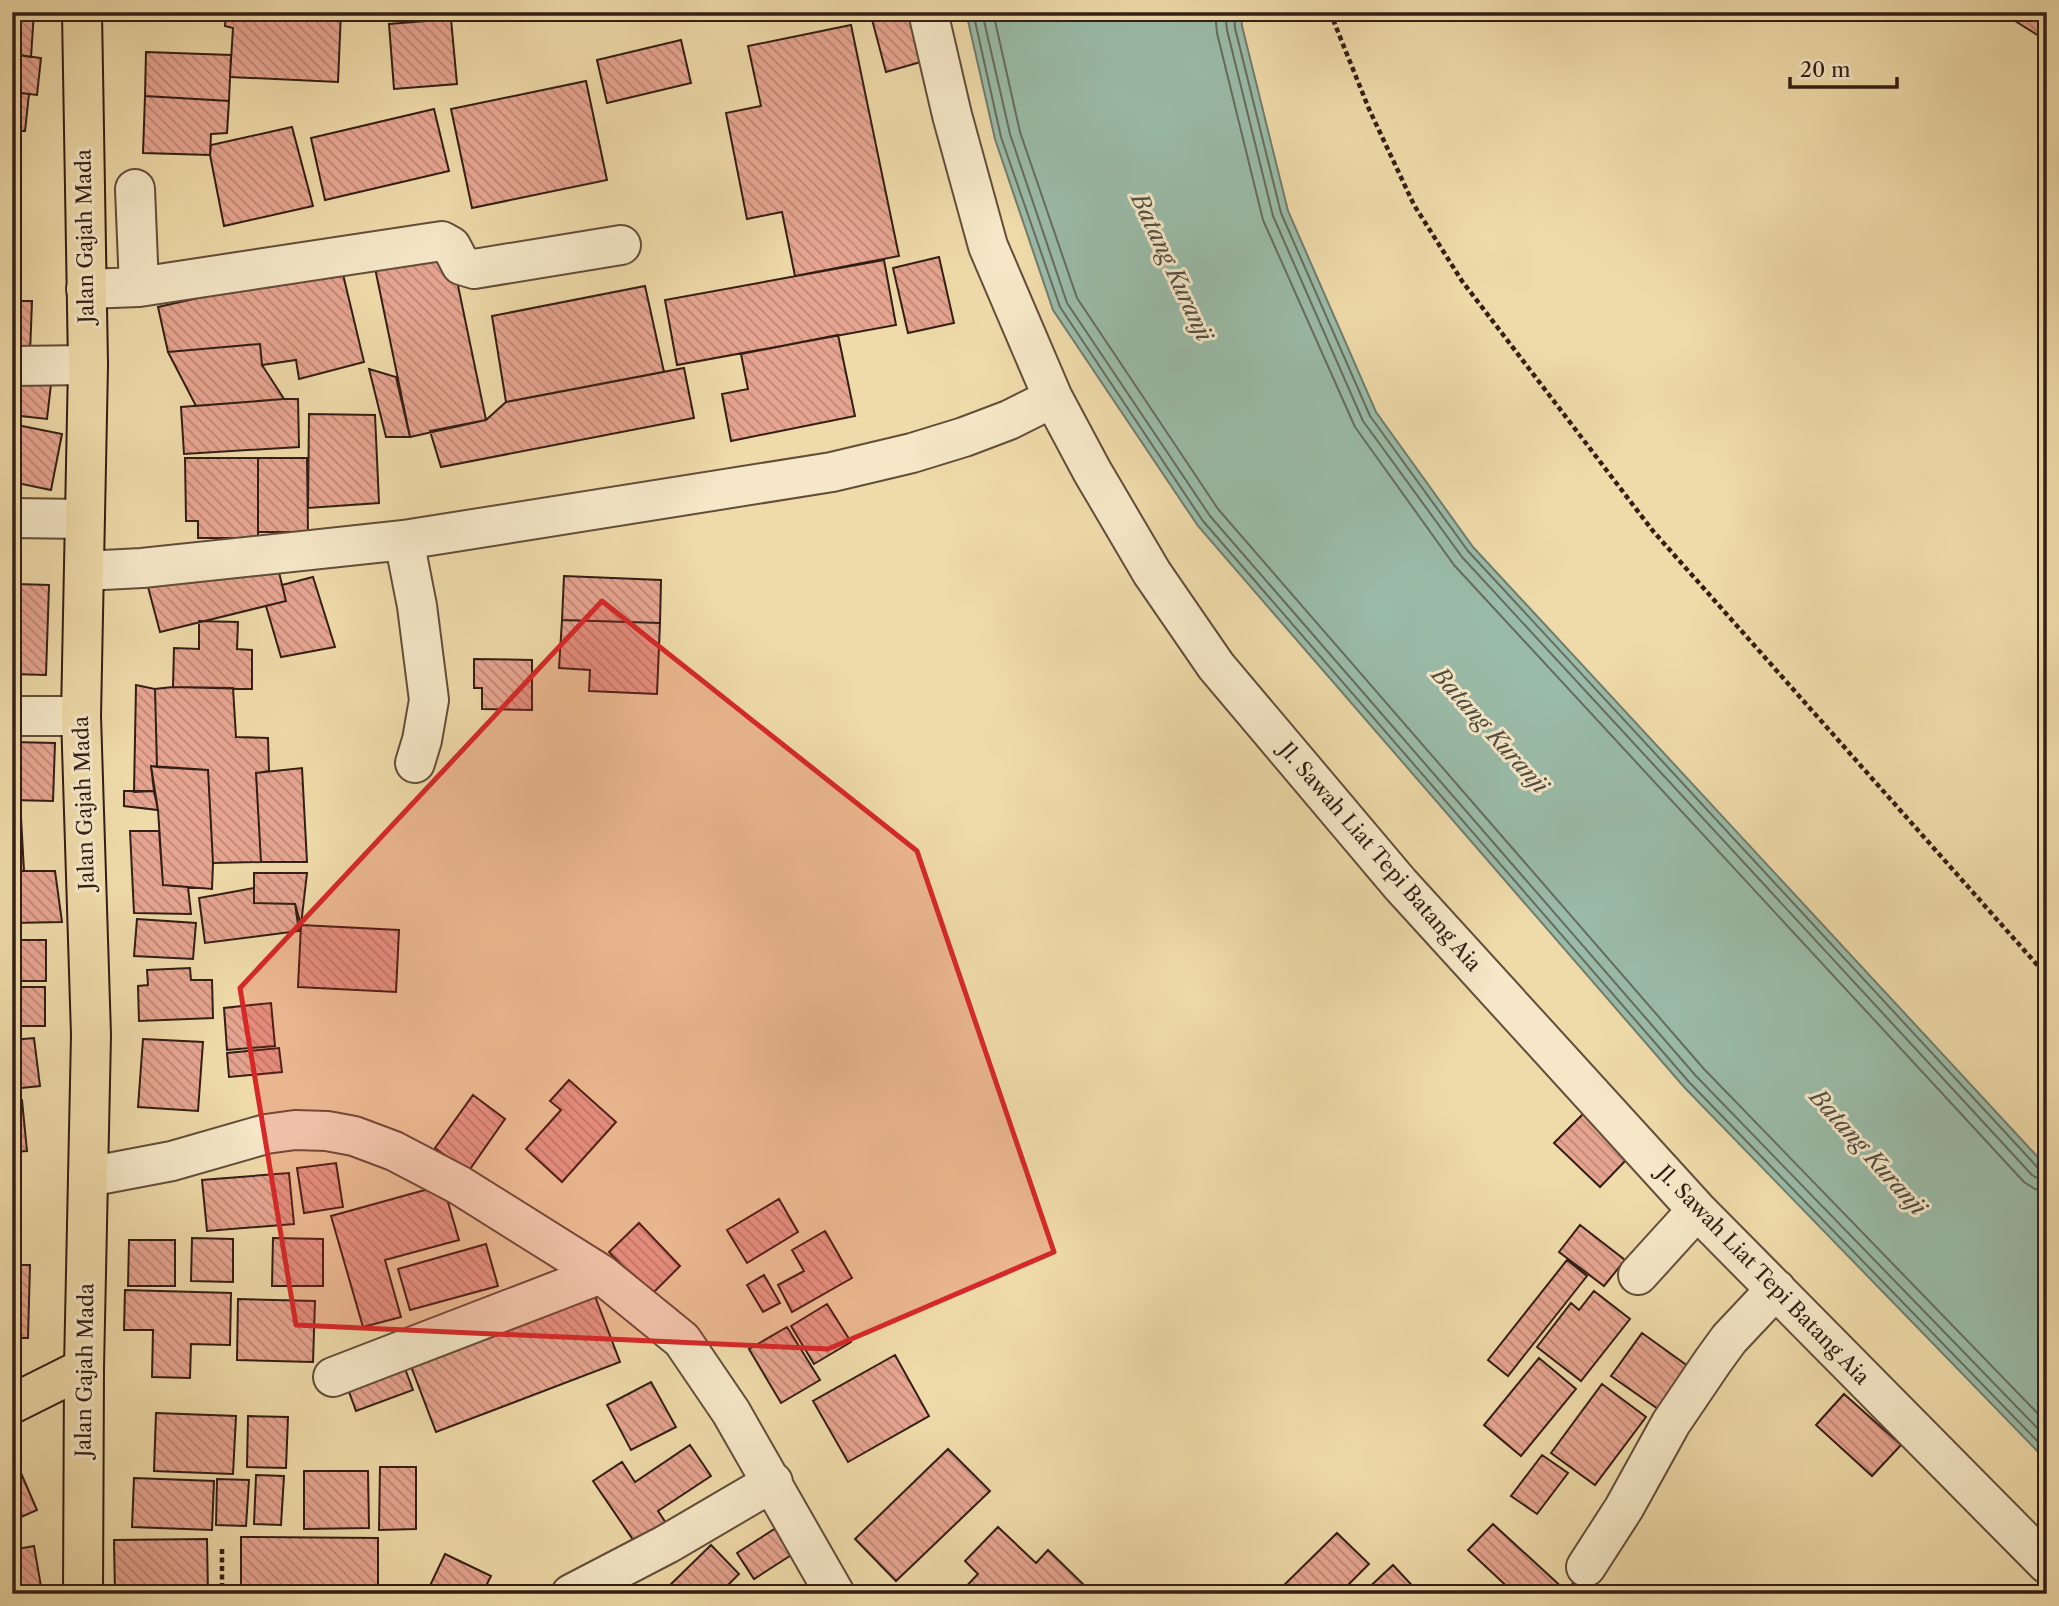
<svg xmlns="http://www.w3.org/2000/svg" width="2059" height="1606" font-family="'Libre Caslon Text',serif">
	<defs>
		<pattern id="building-back-hatch" width="6" height="6" patternUnits="userSpaceOnUse" patternTransform="scale(1.75)"><rect width="6" height="6" fill="#e7a591"/><path d="M-1 5l2 2M0 0l6 6M5-1l2 2" fill="none" stroke="#bc8675"/></pattern>
	</defs>
	<rect width="100%" height="100%" fill="#efdaa9"/>
	<filter id="stains"><feTurbulence type="fractalNoise" baseFrequency=".00286" numOctaves="4"/><feColorMatrix values="0 0 0 0 .2 0 0 0 0 .09 0 0 0 0 .02 0 0 0 .5 -.17"/></filter>
	<radialGradient id="worn" r=".72"><stop offset=".6" stop-color="#630" stop-opacity="0"/><stop offset="1" stop-color="#630" stop-opacity=".3"/></radialGradient>
	<path fill="#9abba8" stroke="#717c6d" stroke-width="2" d="M966 12H1241L1242 26 1288 211 1376 412 1473 547 2047 1167V1461L1684 1087 1198 526 1053 310 995 139Z"/>
	<g fill="none" stroke-linecap="round" stroke-linejoin="round">
		<path stroke="#666c5e" stroke-width="2" d="M973 12 1001 137 1060 307 1203 521 1689 1082 2047 1451
			M982 12 1010 134 1067 303 1210 516 1696 1076 2047 1438
			M993 12 1020 132 1077 298 1218 509 1704 1069 2047 1423
			M1215 12 1217 33 1263 220 1355 427 1454 565 2024 1182 2035 1189 2047 1191
			M1225 12 1227 30 1273 216 1363 421 1462 557 2032 1175 2039 1179 2047 1180
			M1234 12 1235 28 1281 213 1370 416 1468 551 2039 1169 2047 1171"/>
	</g>
	<path fill="url(#building-back-hatch)" stroke="#331e15" stroke-width="2" d="M12 12H34L31 57 12 54Z
		M226 12H341L338 82 230 77 233 28 225 26Z
		M371 12H400V18L371 17Z
		M870 12H910L924 61 886 72Z
		M2017 12H2047V41L2012 19Z
		M451 19 457 84 394 89 389 24Z
		M851 25 899 256 795 276 782 212 747 219 726 113 761 106 748 46Z
		M681 40 691 83 607 103 597 60Z
		M146 52 231 55 229 101 145 96Z
		M12 54 41 58 37 95 12 92Z
		M586 81 607 180 472 208 451 109Z
		M12 92 29 94 25 131H12Z
		M145 96 229 101 227 133 211 134 210 155 143 153Z
		M434 109 449 171 325 200 311 138Z
		M292 127 313 206 224 226 210 155 211 145Z
		M12 229H21L17 302 12 301Z
		M451 252 486 420 410 437 375 268Z
		M939 257 954 323 908 333 893 268Z
		M884 260 896 325 677 365 665 300Z
		M341 266 364 362 299 379 296 360 262 365 260 344 168 352 158 307Z
		M645 286 664 372 506 402 492 316Z
		M12 301H32L30 354H12Z
		M838 335 855 416 731 441 722 394 748 389 741 354Z
		M260 344 262 365 284 399 196 406 168 352Z
		M684 368 694 418 441 467 430 431 486 420 506 402Z
		M369 369 396 377 410 437H386Z
		M12 379 51 384 47 419 12 415Z
		M284 399H298L299 447 184 454 181 407Z
		M309 414 375 415 379 503 308 508Z
		M12 424 62 434 51 490 12 482Z
		M185 458H258V538H198V521H186Z
		M258 458H307L308 532H258Z
		M12 530H20L18 584 49 585 46 675 12 674Z
		M275 556 286 601 160 632 148 587Z
		M564 576 661 580 660 623 562 620Z
		M313 577 335 647 281 657 266 606 286 601 282 585Z
		M562 620 660 623 657 694 589 691 590 670 559 668Z
		M199 621 238 622 237 649 252 650V689L173 687 174 648 199 649Z
		M474 659 532 660V710L482 709V688H474Z
		M136 685 155 689 157 767 151 766 154 791 134 792Z
		M173 687 233 688 236 737 268 738 269 771 256 773 261 862 213 863 208 770 157 767 155 689Z
		M12 742 55 743 53 801 12 800Z
		M151 766 208 770 213 863 212 889 163 885 158 810Z
		M302 768 307 862H261L256 773Z
		M124 791H154L158 810 124 806Z
		M12 800H20L24 871H12Z
		M130 831H159L163 885 188 887 191 914 134 913Z
		M12 871H55L62 922 12 923Z
		M254 873H307L301 925 295 904 254 903Z
		M254 888V903L295 904 299 931 205 943 199 898Z
		M137 919 196 923 193 959 134 956Z
		M301 925 399 930 396 992 298 987Z
		M12 940H46V981H12Z
		M190 968 191 980H212L213 1018 139 1021 138 986 148 985 147 970Z
		M12 987H45V1026H12Z
		M271 1003 275 1046 227 1050 224 1008Z
		M34 1038 40 1086 12 1089V1040Z
		M143 1039 203 1042 198 1111 138 1107Z
		M279 1048 282 1072 229 1077 227 1053Z
		M569 1080 616 1122 562 1182 526 1149 561 1110 550 1101Z
		M473 1095 505 1119 468 1172 435 1148Z
		M22 1100 27 1151 12 1152V1101Z
		M1585 1112 1630 1156 1600 1187 1554 1143Z
		M336 1163 343 1207 304 1213 297 1168Z
		M289 1173 294 1224 207 1231 202 1180Z
		M443 1185 459 1240 385 1260 401 1317 363 1327 331 1216Z
		M779 1199 798 1232 747 1263 727 1230Z
		M639 1223 680 1266 651 1295 609 1252Z
		M1580 1225 1625 1260 1604 1286 1559 1252Z
		M825 1231 852 1278 792 1312 778 1285 804 1271 792 1250Z
		M192 1238 233 1239V1282L191 1281Z
		M273 1238 323 1239V1286H272Z
		M129 1240H175V1286H128Z
		M486 1244 498 1286 410 1310 398 1269Z
		M1567 1260 1587 1276 1508 1376 1488 1360Z
		M12 1265H30L28 1338H12Z
		M764 1275 780 1303 763 1312 747 1285Z
		M125 1290 231 1293 230 1345 191 1344 190 1378 152 1377 153 1330H124Z
		M593 1291 620 1362 436 1432 409 1361Z
		M1594 1291 1630 1319 1581 1381 1537 1347 1571 1303 1579 1310Z
		M238 1299 315 1301 313 1362 237 1360Z
		M827 1304 851 1342 814 1364 791 1326Z
		M787 1327 820 1380 781 1403 749 1349Z
		M1642 1333 1692 1369 1661 1411 1611 1376Z
		M895 1355 929 1416 848 1462 813 1401Z
		M401 1358 413 1390 356 1411 344 1378Z
		M1539 1358 1576 1389 1521 1456 1484 1425Z
		M651 1382 676 1427 631 1450 607 1405Z
		M1602 1384 1646 1417 1595 1485 1551 1453Z
		M1844 1394 1901 1445 1872 1476 1816 1425Z
		M156 1413 236 1416 233 1474 154 1471Z
		M248 1416 288 1417 286 1468 247 1467Z
		M690 1445 711 1476 658 1511 670 1529 640 1550 593 1481 622 1462 635 1482Z
		M948 1449 990 1491 896 1581 855 1539Z
		M1542 1455 1568 1473 1537 1514 1511 1496Z
		M17 1464 37 1510 12 1521V1466Z
		M380 1467H416V1529L379 1530Z
		M304 1471H368L369 1528 304 1529Z
		M256 1475 284 1476 281 1525 254 1524Z
		M134 1478 214 1481 212 1530 132 1527Z
		M217 1479 249 1480 246 1526 216 1525Z
		M1493 1524 1566 1591 1577 1579 1592 1594H1515L1468 1550Z
		M779 1526 796 1552 754 1579 737 1553Z
		M998 1527 1036 1563 1048 1550 1088 1589 1083 1594H959L978 1574 965 1561Z
		M1337 1533 1369 1564 1339 1594H1275Z
		M241 1537 378 1538V1594H241Z
		M207 1539 208 1594H115L114 1540Z
		M711 1545 739 1574 719 1594H675L668 1587Z
		M34 1546 42 1592 12 1594V1550Z
		M445 1554 491 1576 482 1594H426Z
		M1393 1565 1420 1594H1362Z"/>
	<g fill="none" stroke-linecap="round" stroke-linejoin="round">
		<defs>
			<path id="minor" d="M928 12 952 115 988 246 1053 398 1092 471 1152 573 1216 666 1400 884 1697 1210 2047 1564
				M135 189 139 287
				M86 289 139 287 442 241 451 246 461 265 474 269 621 245
				M12 366 88 365
				M12 518 84 519
				M404 540 417 606 429 700 422 740 415 763
				M84 571 142 568 404 540 832 472 912 453 964 437 1009 420 1053 398
				M12 716H81
				M88 1177 172 1161 266 1134 295 1130 327 1131 354 1136 394 1151 459 1185 601 1274 682 1340 731 1412 835 1594
				M1638 1275 1697 1210
				M333 1377 601 1274
				M1586 1567 1624 1508 1671 1423 1713 1361 1729 1339 1776 1289
				M571 1594 667 1544 773 1482"/>
			<path id="major" d="M82 12 88 365 81 716 91 1035 84 1368 83 1594
				M12 1404 84 1368"/>
		</defs>
		<use href="#minor" stroke="#624d3a" stroke-width="42"/>
		<use href="#major" stroke="#331e15" stroke-width="42"/>
		<path stroke="#331e15" stroke-width="4.5" stroke-dasharray="5 3.5" stroke-linecap="butt" d="M1330 12 1369 109 1414 205 1462 281 1653 531 2047 976
			M222 1549V1594"/>
		<use href="#minor" stroke="#f5e7c7" stroke-width="38"/>
		<use href="#major" stroke="#efdaa9" stroke-width="38"/>
	</g>
	<path fill="#d62828" fill-opacity="0.2" stroke="#d62828" stroke-width="5" stroke-linejoin="round" d="M602 601 917 851 1054 1252 828 1349 296 1325 240 988Z"/>
	<g text-anchor="middle" stroke-width="6" stroke-linejoin="round" paint-order="stroke">
		<g font-size="21" fill="#331e15" stroke="#f5e7c7">
			<text transform="translate(85 236) rotate(-91)" y="7">Jalan Gajah Mada</text>
			<text transform="translate(84 803) rotate(-92)" y="7">Jalan Gajah Mada</text>
			<text transform="translate(1380 857) rotate(49)" y="7">Jl. Sawah Liat Tepi Batang Aia</text>
			<text transform="translate(1763 1275) rotate(46)" y="7">Jl. Sawah Liat Tepi Batang Aia</text>
			<text transform="translate(85 1370) rotate(-89)" y="7">Jalan Gajah Mada</text>
		</g>
		<g font-size="23" font-style="italic" fill="#524d41" stroke="#f5e7c7">
			<text transform="translate(1172 267) rotate(65)" y="8">Batang Kuranji</text>
			<text transform="translate(1490 730) rotate(48)" y="8">Batang Kuranji</text>
			<text transform="translate(1868 1152) rotate(48)" y="8">Batang Kuranji</text>
		</g>
	</g>
	<rect width="2059" height="1606" fill="none" stroke="#efdaa9" stroke-width="42"/>
	<rect x="14" y="14" width="2031" height="1578" fill="none" stroke="#331e15" stroke-width="3.5"/>
	<rect x="21" y="21" width="2017" height="1564" fill="none" stroke="#331e15" stroke-width="2"/>
	<path d="M1790 77v10h107v-10" fill="none" stroke="#331e15" stroke-width="3.5"/>
	<text x="1800" y="77" font-size="21" fill="#331e15" stroke="#f5e7c7" stroke-width="5" paint-order="stroke">20 m</text>
	<rect width="100%" height="100%" filter="url(#stains)"/>
	<rect width="100%" height="100%" fill="url(#worn)"/>
</svg>
